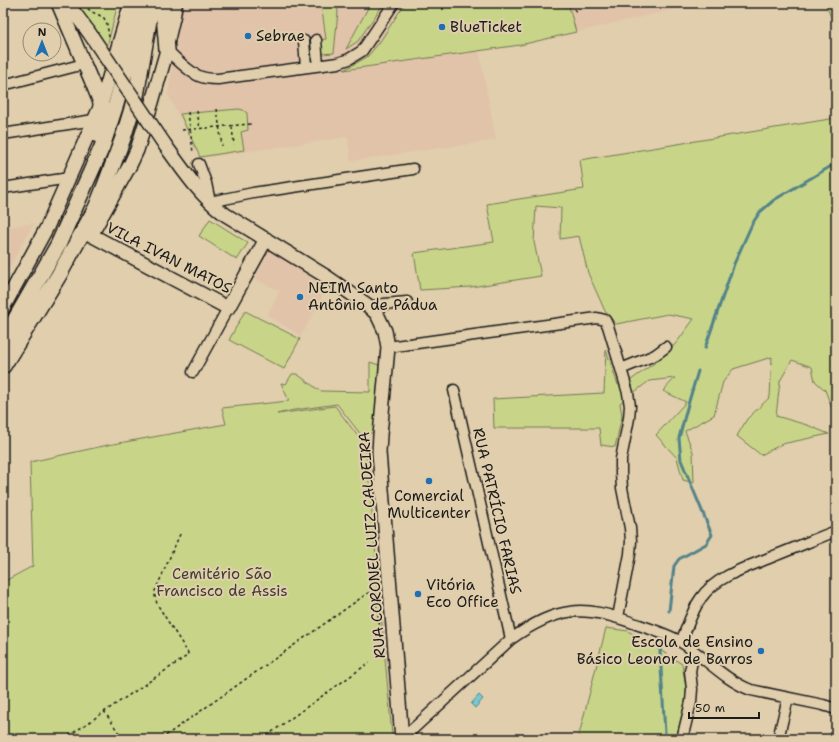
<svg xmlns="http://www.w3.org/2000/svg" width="839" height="742" font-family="'Shantell Sans',sans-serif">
	<rect width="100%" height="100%" fill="#e0ceac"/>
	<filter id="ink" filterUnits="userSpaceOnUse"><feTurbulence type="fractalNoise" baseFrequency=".025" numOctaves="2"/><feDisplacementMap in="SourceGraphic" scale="8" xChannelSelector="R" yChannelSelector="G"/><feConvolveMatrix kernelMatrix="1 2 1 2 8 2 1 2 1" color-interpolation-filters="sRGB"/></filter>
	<g filter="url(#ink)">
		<path fill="#e1c3aa" d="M182 3H701L521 45 479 51 496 140 351 161 348 137 201 158 168 95Z
			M34 223 3 279V228Z
			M270 250 328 286 301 336 267 315 280 291 254 279Z"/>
		<path fill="#c8d589" stroke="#727852" d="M74 3H118L107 47Z
			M321 3H337L338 12 334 53 321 54 319 40 326 39Z
			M368 3H384L358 41 346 49 369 6Z
			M405 3H568L576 32 520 45 344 70 367 57 379 43Z
			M825 3H836V29Z
			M239 109 243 110 247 113 248 130 241 132 244 150 200 157 180 114Z
			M836 118V416H835L825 390 815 381 812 367 792 360 780 381 776 416 807 425 829 434 782 444 761 455 737 436 747 419 770 397 772 357 733 369 723 382 714 415 685 431 693 452 694 483 683 480 677 458 656 435 686 402 663 391 675 378 649 381 620 403 622 416 615 447 601 445 599 428H494L493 399 604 393 606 350 618 385 627 383 664 356 677 342 694 319 668 314 616 324 605 311 588 273 579 236 560 239 561 208 536 206 534 242 541 276 471 287 420 290 414 253 494 242 487 204 584 189 580 160Z
			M210 219 248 243 237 260 199 236Z
			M245 311 300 339 284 369 229 340Z
			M370 362 379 365 374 432 362 436 337 404 294 410 277 414 335 406 366 447 392 735 386 739H3V582L33 566 30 462 108 445 226 424 222 408 289 401 281 383 286 384 292 374H297L320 391 370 392Z
			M606 628 628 631 668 655 682 664 687 694 676 739H578Z"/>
		<path fill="#78c8d2" stroke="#538389" d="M479 695 483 699 475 708 471 704Z"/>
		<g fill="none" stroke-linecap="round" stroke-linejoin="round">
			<path stroke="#538389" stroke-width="3" d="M705 348 734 264 752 224 760 212 774 200 833 165
				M669 611 674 566 679 559 706 544 712 535 681 460 679 438 687 408 698 371
				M661 645 660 652 665 733 663 739"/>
			<defs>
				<path id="minor" d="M177 3 175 16 167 50C174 57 189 72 199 76 205 79 211 79 218 79L338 63 349 59 362 51 394 3
					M316 40 318 65
					M304 41 306 67
					M3 85 84 64
					M3 134 94 120
					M199 164 206 183 210 202 253 193 413 169
					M3 188 69 178
					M369 307 384 304 407 302
					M388 347 597 318 605 320 608 326 621 369 628 393 630 406 629 418 621 459V473L622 488 630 528 631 541 630 554 618 617
					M621 369 655 355 666 347
					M193 372 228 308
					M454 390 511 639
					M681 642C687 628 692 610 701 598 716 576 750 566 774 556 795 548 815 539 836 531
					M402 739 511 639C558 606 583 604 636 624 651 629 667 634 681 642 705 657 724 680 751 690L823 705 836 709
					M682 739 691 702 692 689 690 671 694 652
					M778 739 788 698"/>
				<path id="major" d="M58 3 91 80 101 105
					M67 3 88 31
					M167 50 152 102 137 150 130 165 91 235 228 308 266 239
					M165 145C183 170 201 197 226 215L327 277 366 304 377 314 385 331 388 347 380 435 379 452 402 739
					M3 308 47 227 101 105 130 6 129 3"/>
				<path id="highway" d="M163 3 167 50
					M98 135 101 121V105
					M3 341 58 245 102 147 116 104 125 72 138 3
					M3 366 59 275 96 208 104 188 123 138 136 96 152 3"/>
			</defs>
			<use href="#minor" stroke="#1c1c1c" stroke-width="13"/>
			<use href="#major" stroke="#1c1c1c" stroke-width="16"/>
			<use href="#highway" stroke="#1c1c1c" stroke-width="18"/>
			<path stroke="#1c1c1c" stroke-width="1.5" stroke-dasharray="3 3" stroke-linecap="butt" d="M552 3C558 7 565 6 572 6L577 13
				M83 5 92 12 99 15 104 18 107 24 109 37
				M443 7V12
				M217 109 222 146
				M197 111 200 129
				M188 112 193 153
				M232 127 234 145
				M182 130 251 124
				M104 711 123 739
				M64 739 187 656 188 653 157 604 155 596V591L181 532
				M161 739 368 593 371 592 375 596 380 628
				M262 739 370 662"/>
			<use href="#minor" stroke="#e0ceac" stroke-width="10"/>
			<use href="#major" stroke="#e0ceac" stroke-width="13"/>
			<use href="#highway" stroke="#e0ceac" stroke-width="15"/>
			<defs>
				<path id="major-bridge" d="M88 31 165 145"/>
			</defs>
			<use href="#major-bridge" stroke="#1c1c1c" stroke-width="16" stroke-linecap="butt"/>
			<use href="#major-bridge" stroke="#e0ceac" stroke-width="13"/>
		</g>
	</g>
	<g fill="#1f6fb2" stroke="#e0ceac" stroke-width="1.5">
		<circle cx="442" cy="27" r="4"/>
		<circle cx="248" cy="36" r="4"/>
		<circle cx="300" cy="297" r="4"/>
		<circle cx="429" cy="481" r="4"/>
		<circle cx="418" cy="594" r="4"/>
		<circle cx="761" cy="651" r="4"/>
	</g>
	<g text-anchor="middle" stroke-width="4" stroke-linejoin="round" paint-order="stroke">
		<g font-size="15" fill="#1c1c1c" stroke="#e0ceac" text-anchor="start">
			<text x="450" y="32">BlueTicket</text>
			<text x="256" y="41">Sebrae</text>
			<text x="308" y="293">NEIM Santo<tspan x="308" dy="17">Antônio de Pádua</tspan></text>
			<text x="429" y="501" text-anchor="middle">Comercial<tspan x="429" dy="17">Multicenter</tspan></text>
			<text x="426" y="590">Vitória<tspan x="426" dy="17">Eco Office</tspan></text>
			<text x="753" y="647" text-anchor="end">Escola de Ensino<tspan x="753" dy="17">Básico Leonor de Barros</tspan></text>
		</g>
		<g font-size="15" fill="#1c1c1c" stroke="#e0ceac">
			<text transform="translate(169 258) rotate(27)" y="5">VILA IVAN MATOS</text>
			<text transform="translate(497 511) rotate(77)" y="5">RUA PATRÍCIO FARIAS</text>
			<text transform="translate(372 545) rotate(-94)" y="5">RUA CORONEL LUIZ CALDEIRA</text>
		</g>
		<g font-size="15" fill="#3e4132" stroke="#e0ceac">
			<text x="222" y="579">Cemitério São<tspan x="222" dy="17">Francisco de Assis</tspan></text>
		</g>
	</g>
	<rect width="839" height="742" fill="none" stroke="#e0ceac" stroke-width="16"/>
	<rect x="8" y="8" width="823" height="726" fill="none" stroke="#1c1c1c" stroke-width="1.5" filter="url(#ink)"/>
	<g transform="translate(42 42)"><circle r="19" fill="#e0ceac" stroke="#928772"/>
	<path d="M0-3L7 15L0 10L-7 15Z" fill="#1f6fb2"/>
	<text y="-6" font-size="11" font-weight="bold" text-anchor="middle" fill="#1c1c1c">N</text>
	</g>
	<path d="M689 712v6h70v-6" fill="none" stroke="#1c1c1c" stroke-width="2"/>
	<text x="695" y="712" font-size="12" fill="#1c1c1c" stroke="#e0ceac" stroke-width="3" paint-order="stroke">50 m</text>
</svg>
